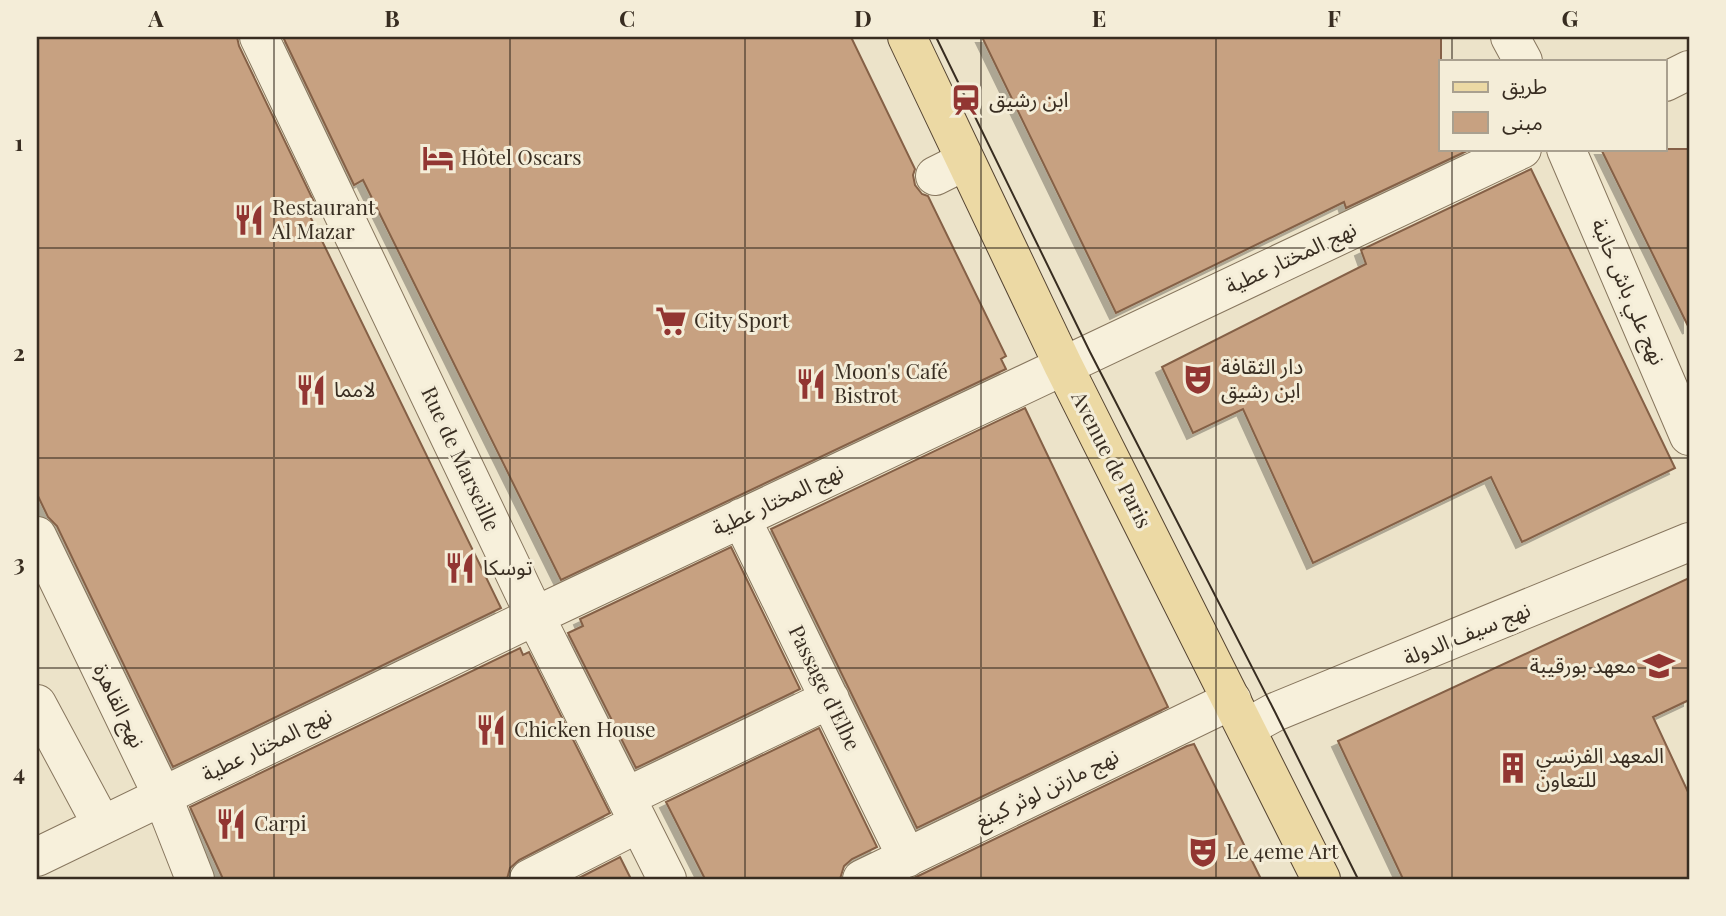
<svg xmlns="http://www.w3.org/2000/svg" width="1726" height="916" font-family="'Playfair Display','Noto Sans Arabic',serif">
	<defs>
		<filter id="shadow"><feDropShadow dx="-6" dy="6" stdDeviation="0" flood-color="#0004"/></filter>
	</defs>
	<rect width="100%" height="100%" fill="#ece3c9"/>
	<path fill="#c7a181" stroke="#856146" stroke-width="2" filter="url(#shadow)" d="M37 37H237L239 46 315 204 306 208 501 608 173 767 57 526 48 517 37 494Z
		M283 37H851L915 169 913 175 915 185 922 194 928 196 1006 356 1001 359 1006 369 561 580 363 180 354 185Z
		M982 37H1441V149H1471L1346 208 1344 202 1116 313Z
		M1601 149H1689V328Z
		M1531 169 1675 468 1522 542 1491 477 1313 563 1243 409 1193 433 1162 367 1366 264 1361 250Z
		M1025 408 1168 707 917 828 771 529Z
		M731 547 800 689 636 768 568 633 583 626 580 619Z
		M1689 578V700L1653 717 1689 794V879H1403L1338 741Z
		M520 648 523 655 529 652 610 813 519 860 510 868 507 879H223L190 807Z
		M819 728 877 847 852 859 844 866 840 879H705L666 802Z
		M1194 744 1261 879H912L1187 746Z
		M620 857 631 879H577Z"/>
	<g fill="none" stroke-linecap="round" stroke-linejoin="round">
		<defs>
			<path id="minor" d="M259 37 535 616 667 879
				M1510 37 1523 61
				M1665 82 1689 70
				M1566 149 1689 436
				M935 176 965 161
				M741 518 907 858
				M37 536 162 795 195 879
				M37 704 102 825
				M1246 728 1275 712 1689 542
				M626 797 830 699
				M37 857 535 616 1522 149
				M529 879 639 823
				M862 879 1232 700"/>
			<path id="major" d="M907 37 1063 365 1321 879"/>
		</defs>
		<use href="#minor" stroke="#87765e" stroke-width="40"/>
		<use href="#major" stroke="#554432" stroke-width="40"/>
		<use href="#minor" stroke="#f7f0db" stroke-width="38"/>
		<use href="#major" stroke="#ecd9a4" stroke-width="38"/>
		<path stroke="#382d21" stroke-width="2" d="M936 37 1090 352 1275 712 1358 879"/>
	</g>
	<path fill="none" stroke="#382d21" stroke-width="2" stroke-opacity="0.55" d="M274 37V879M510 37V879M745 37V879M981 37V879M1216 37V879M1452 37V61M1452 149V879M37 248H1689M37 458H1689M37 668H1689"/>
	<defs>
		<symbol id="station-bare" viewBox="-9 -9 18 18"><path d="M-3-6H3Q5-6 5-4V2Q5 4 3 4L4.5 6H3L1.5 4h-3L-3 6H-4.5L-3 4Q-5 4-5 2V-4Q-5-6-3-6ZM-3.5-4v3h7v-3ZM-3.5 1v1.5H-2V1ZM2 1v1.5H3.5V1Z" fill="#923632" stroke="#f4edd8" stroke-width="2.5" paint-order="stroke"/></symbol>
		<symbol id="hotel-bare" viewBox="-9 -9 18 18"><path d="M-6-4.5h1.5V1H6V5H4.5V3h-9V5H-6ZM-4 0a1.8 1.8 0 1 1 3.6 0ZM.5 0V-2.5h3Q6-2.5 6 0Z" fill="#923632" stroke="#f4edd8" stroke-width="2.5" paint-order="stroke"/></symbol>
		<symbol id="restaurant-bare" viewBox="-9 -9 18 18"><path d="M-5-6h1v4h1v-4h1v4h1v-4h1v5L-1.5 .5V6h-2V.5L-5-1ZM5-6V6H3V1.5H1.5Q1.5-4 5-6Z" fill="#923632" stroke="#f4edd8" stroke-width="2.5" paint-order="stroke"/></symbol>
		<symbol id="supermarket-bare" viewBox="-9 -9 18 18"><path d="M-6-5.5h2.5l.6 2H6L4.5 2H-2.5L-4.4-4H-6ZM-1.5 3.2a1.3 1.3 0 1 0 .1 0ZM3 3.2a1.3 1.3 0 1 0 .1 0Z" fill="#923632" stroke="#f4edd8" stroke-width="2.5" paint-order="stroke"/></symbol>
		<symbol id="theatre-bare" viewBox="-9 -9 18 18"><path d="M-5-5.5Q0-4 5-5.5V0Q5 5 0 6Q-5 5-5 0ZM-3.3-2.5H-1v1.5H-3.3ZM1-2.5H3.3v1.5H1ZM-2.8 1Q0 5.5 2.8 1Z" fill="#923632" stroke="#f4edd8" stroke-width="2.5" paint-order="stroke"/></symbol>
		<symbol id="school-bare" viewBox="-9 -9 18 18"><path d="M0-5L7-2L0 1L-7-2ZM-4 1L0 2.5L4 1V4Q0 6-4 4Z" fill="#923632" stroke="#f4edd8" stroke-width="2.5" paint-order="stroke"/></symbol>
		<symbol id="building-bare" viewBox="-9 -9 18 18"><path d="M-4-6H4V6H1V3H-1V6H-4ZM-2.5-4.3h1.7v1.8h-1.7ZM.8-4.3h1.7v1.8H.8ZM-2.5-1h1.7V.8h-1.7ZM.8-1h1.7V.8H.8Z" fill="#923632" stroke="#f4edd8" stroke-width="2.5" paint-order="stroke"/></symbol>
	</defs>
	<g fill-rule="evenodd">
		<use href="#station-bare" x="944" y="78" width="44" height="44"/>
		<use href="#hotel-bare" x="416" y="136" width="44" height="44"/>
		<use href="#restaurant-bare" x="227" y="198" width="44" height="44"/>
		<use href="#supermarket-bare" x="649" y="299" width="44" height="44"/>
		<use href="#theatre-bare" x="1176" y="357" width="44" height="44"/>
		<use href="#restaurant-bare" x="789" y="362" width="44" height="44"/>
		<use href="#restaurant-bare" x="289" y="368" width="44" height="44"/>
		<use href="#restaurant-bare" x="438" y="546" width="44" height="44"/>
		<use href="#school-bare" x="1637" y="644" width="44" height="44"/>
		<use href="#restaurant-bare" x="469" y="708" width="44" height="44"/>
		<use href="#building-bare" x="1491" y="746" width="44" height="44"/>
		<use href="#restaurant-bare" x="209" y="802" width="44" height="44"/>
		<use href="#theatre-bare" x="1181" y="830" width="44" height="44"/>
	</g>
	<g text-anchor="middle" stroke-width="6" stroke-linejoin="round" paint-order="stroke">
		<g font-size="21" fill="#382d21" stroke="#f4edd8" text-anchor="start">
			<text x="989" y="107">ابن رشيق</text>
			<text x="461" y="165">Hôtel Oscars</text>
			<text x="272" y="215">Restaurant<tspan x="272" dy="24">Al Mazar</tspan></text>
			<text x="694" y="328">City Sport</text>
			<text x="1221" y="374">دار الثقافة<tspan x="1221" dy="24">ابن رشيق</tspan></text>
			<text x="834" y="379">Moon's Café<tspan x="834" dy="24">Bistrot</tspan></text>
			<text x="334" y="397">لامما</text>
			<text x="483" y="575">توسكا</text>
			<text x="1636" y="673" text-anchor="end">معهد بورقيبة</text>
			<text x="514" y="737">Chicken House</text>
			<text x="1536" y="763">المعهد الفرنسي<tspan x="1536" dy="24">للتعاون</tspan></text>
			<text x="254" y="831">Carpi</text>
			<text x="1226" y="859">Le 4eme Art</text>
		</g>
		<g font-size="21" fill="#382d21" stroke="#f4edd8">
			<text transform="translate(1291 258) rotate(-25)" y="7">نهج المختار عطية</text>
			<text transform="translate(1628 292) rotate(67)" y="7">نهج علي باش حانبة</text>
			<text transform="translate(460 459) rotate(65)" y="7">Rue de Marseille</text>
			<text transform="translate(1111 460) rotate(63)" y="7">Avenue de Paris</text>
			<text transform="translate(778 500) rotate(-25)" y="7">نهج المختار عطية</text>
			<text transform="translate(1467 634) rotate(-22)" y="7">نهج سيف الدولة</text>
			<text transform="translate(824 688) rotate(64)" y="7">Passage d'Elbe</text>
			<text transform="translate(119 706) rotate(64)" y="7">نهج القاهرة</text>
			<text transform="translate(267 745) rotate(-26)" y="7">نهج المختار عطية</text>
			<text transform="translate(1047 789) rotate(-26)" y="7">نهج مارتن لوثر كينغ</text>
		</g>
	</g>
	<rect width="1726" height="916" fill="none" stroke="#f4edd8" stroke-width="77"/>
	<rect x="1439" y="60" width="228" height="91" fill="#f4edd8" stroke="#a9a08f" stroke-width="2"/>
	<rect x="1453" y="82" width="35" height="10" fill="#ecd9a4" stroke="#a9a08f" stroke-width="2"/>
	<text x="1502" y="94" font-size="21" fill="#382d21">طريق</text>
	<rect x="1453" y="112" width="35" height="21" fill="#c7a181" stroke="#a9a08f" stroke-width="2"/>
	<text x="1502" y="130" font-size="21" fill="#382d21">مبنى</text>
	<rect x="38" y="38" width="1650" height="840" fill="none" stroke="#382d21" stroke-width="2.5"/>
	<g font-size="23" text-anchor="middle" font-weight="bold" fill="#382d21">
		<text x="156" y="27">A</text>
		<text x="392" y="27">B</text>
		<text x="627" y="27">C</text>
		<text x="863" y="27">D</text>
		<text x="1099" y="27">E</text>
		<text x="1334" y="27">F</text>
		<text x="1570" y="27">G</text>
		<text x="19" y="151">1</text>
		<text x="19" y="361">2</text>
		<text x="19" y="571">3</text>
		<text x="19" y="781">4</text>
	</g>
</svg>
